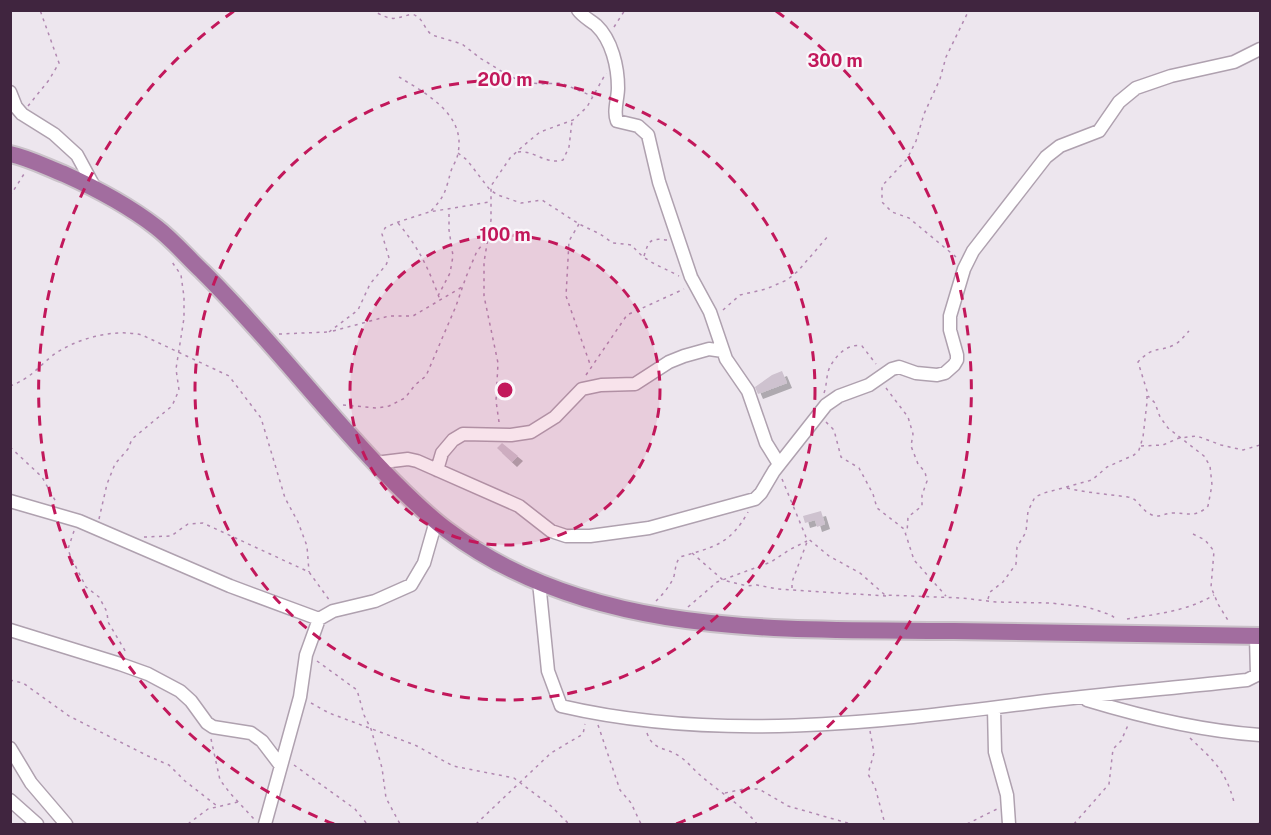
<svg xmlns="http://www.w3.org/2000/svg" width="1271" height="835" font-family="'Public Sans',sans-serif">
	<defs>
		<filter id="shadow"><feDropShadow dx="5" dy="5" stdDeviation="0" flood-color="#0004"/></filter>
	</defs>
	<rect width="100%" height="100%" fill="#ede6ee"/>
	<path fill="#cec2cf" filter="url(#shadow)" d="M782 371 787 383 758 394 755 387 772 375Z
		M502 443 518 456 512 462 497 448Z
		M821 511 825 524 817 527 815 520 805 523 803 516Z"/>
	<g fill="none" stroke-linecap="round" stroke-linejoin="round">
		<defs>
			<path id="minor" d="M578 10C583 17 590 20 596 25 612 40 618 67 618 88 618 99 613 111 617 121L638 126 648 135 659 182 691 277 710 312 726 359 748 391 766 443 779 464
				M10 92 16 107 22 114 54 134 77 155 96 190
				M375 463 408 459 417 461 519 506 551 531 566 536H590L649 528 755 499 761 493 774 471 826 405 839 396 869 385 892 369 899 367 916 373 937 375 945 373 954 365 957 360V355L950 330V316L964 269 973 251 1046 157 1060 146 1099 131 1119 102 1136 88 1171 76 1234 62 1260 49
				M437 470 442 453 453 440 463 434 511 435 531 432 555 417 582 389 601 385 635 384 669 362 684 356 709 349 723 351
				M10 501 79 521 230 586 319 619
				M539 582 548 671 561 706C715 742 875 723 1030 703 1102 694 1175 688 1247 680L1257 675 1256 636
				M10 630 120 664 148 674 180 691 191 701 207 723 213 727 251 733 262 741 281 766
				M1087 700C1143 717 1201 731 1260 735
				M994 708 995 752 1007 795 1009 824
				M10 748 31 783 66 824
				M10 800 37 824
				M265 824 300 697 306 655 319 619 333 611 375 601 411 585 424 563 436 521"/>
			<path id="primary" d="M10 154C29 158 46 167 64 174 95 188 129 206 156 227 173 240 187 257 202 271 267 335 321 407 384 472 404 492 424 513 447 530 591 639 783 629 954 631 1056 632 1158 634 1260 636"/>
		</defs>
		<use href="#minor" stroke="#afa1af" stroke-width="15"/>
		<use href="#primary" stroke="#cac2c9" stroke-width="20"/>
		<path stroke="#b188b1" stroke-width="1.5" stroke-dasharray="3 4.5" stroke-linecap="butt" d="M371 10C394 21 390 20 412 14 424 18 423 28 432 35L462 44 480 58 511 77 525 82 541 84 561 83 592 96
			M614 27 625 10
			M399 77C427 94 466 115 458 153 457 160 453 165 451 171 445 192 446 195 430 212
			M28 106 49 80 59 63 40 10
			M518 152C535 150 545 165 563 160L569 147 572 121
			M458 153 467 160 490 190 498 195 521 203 542 200 579 224 600 234 613 243 632 245C644 262 661 266 679 276
			M10 196 24 174
			M398 223C419 248 429 269 440 300
			M579 224 569 241 566 296 591 367
			M644 256C649 240 650 238 667 240
			M956 257 909 218 892 212 882 202V186L907 159 916 141 924 114 940 79 946 57 969 10
			M438 296 450 273 453 256 449 230V208
			M723 310 740 295 766 289 787 280 798 271 829 235
			M333 331 389 316H413L462 287
			M329 332 358 310 370 284 386 265 389 258 382 234 385 228 395 223 429 212 489 202
			M279 334 328 332
			M586 375 627 315 684 289
			M10 386C31 378 36 369 52 356 74 339 114 328 142 335L229 376 261 418 285 498 298 522 307 546 309 572
			M886 388 908 417 913 434 911 446 918 464 925 472 927 481 922 495V506L908 517 907 533
			M824 393C827 385 826 377 829 369 835 356 847 343 862 346L876 364
			M343 405 377 408 389 406 405 398 415 385 426 376 456 306 466 277 477 251 488 238
			M499 422 496 401 498 363 484 296V262L491 220V186L510 158 523 146 540 132 573 120 587 107 606 73
			M826 422 834 430 841 457 859 468 873 494 877 508 904 529 914 560 946 596
			M1141 446 1163 445 1179 438 1197 436 1221 445 1243 450 1260 445
			M10 447 42 477 56 502
			M782 479 806 537 829 556 860 573 885 595 962 598 996 602 1050 603 1087 607 1111 615 1116 619
			M1067 488C1087 493 1107 494 1128 497 1138 498 1141 510 1150 514 1159 519 1164 513 1173 513 1187 513 1196 518 1208 506L1212 485 1210 466 1204 456 1168 428 1160 417 1155 403 1148 396
			M99 519 107 484 115 464 128 449 132 439 172 406 179 390 176 369 184 318V297L181 275 172 262
			M74 531 68 549 70 555 86 587 99 597 107 612 108 622 127 654
			M1193 534 1205 540 1214 551 1211 587 1218 604 1229 622
			M144 537 171 536 188 524 203 523 309 572 330 601
			M692 553 723 580 747 586 757 585 777 589 886 596
			M792 588V582L807 542
			M988 599 990 592 1003 582 1016 564 1017 547 1026 532 1028 511 1035 497 1044 493 1092 480 1107 467 1134 455 1139 450 1143 437 1147 402V391L1138 362C1154 345 1157 353 1174 345 1180 342 1184 336 1189 331
			M656 601C663 594 671 585 674 576 676 568 675 564 680 557 713 547 730 545 748 512
			M688 607 717 582 771 562 789 550 807 541
			M1127 619C1156 614 1188 611 1214 595
			M317 661 357 690 364 715 371 729 382 768 386 798 400 824
			M10 680 23 683 69 716 148 756 169 765 185 781 217 806
			M311 703 329 713 415 745 453 766 514 778 551 806 569 824
			M598 725 620 790 631 803 641 824
			M870 731 874 753 868 774 875 787 885 824
			M647 733C653 751 666 747 679 756 687 761 693 769 700 775 719 792 741 804 757 824
			M1190 738C1213 760 1225 769 1234 802
			M211 739 220 780 230 793 254 819
			M294 765 355 809 367 824
			M725 793 744 789H759L788 806 851 824
			M188 824 208 809 238 802
			M476 824 551 753 583 734 585 724
			M967 824 997 809
			M1074 824 1109 784 1113 749 1121 741 1129 723
			M1257 824 1260 823"/>
		<use href="#minor" stroke="#fff" stroke-width="12"/>
		<use href="#primary" stroke="#a26d9f" stroke-width="16"/>
	</g>
	<circle cx="505" cy="390" r="155" fill="#c2185b" fill-opacity=".12"/>
	<g fill="none" stroke="#c2185b" stroke-width="3" stroke-dasharray="10 8">
		<circle cx="505" cy="390" r="155"/>
		<circle cx="505" cy="390" r="310"/>
		<path d="M334 824A466 466 0 0 1 234 11M776 11A466 466 0 0 1 676 824"/>
	</g>
	<circle cx="505" cy="390" r="9" fill="#c2185b" stroke="#faf7fb" stroke-width="3"/>
	<g font-size="18" text-anchor="middle" font-weight="bold" fill="#c2185b" stroke="#faf7fb" stroke-width="4.5" stroke-linejoin="round" paint-order="stroke">
		<text x="835" y="67">300 m</text>
		<text x="505" y="86">200 m</text>
		<text x="505" y="241">100 m</text>
	</g>
	<rect width="1271" height="835" fill="none" stroke="#40253f" stroke-width="24"/>
</svg>
